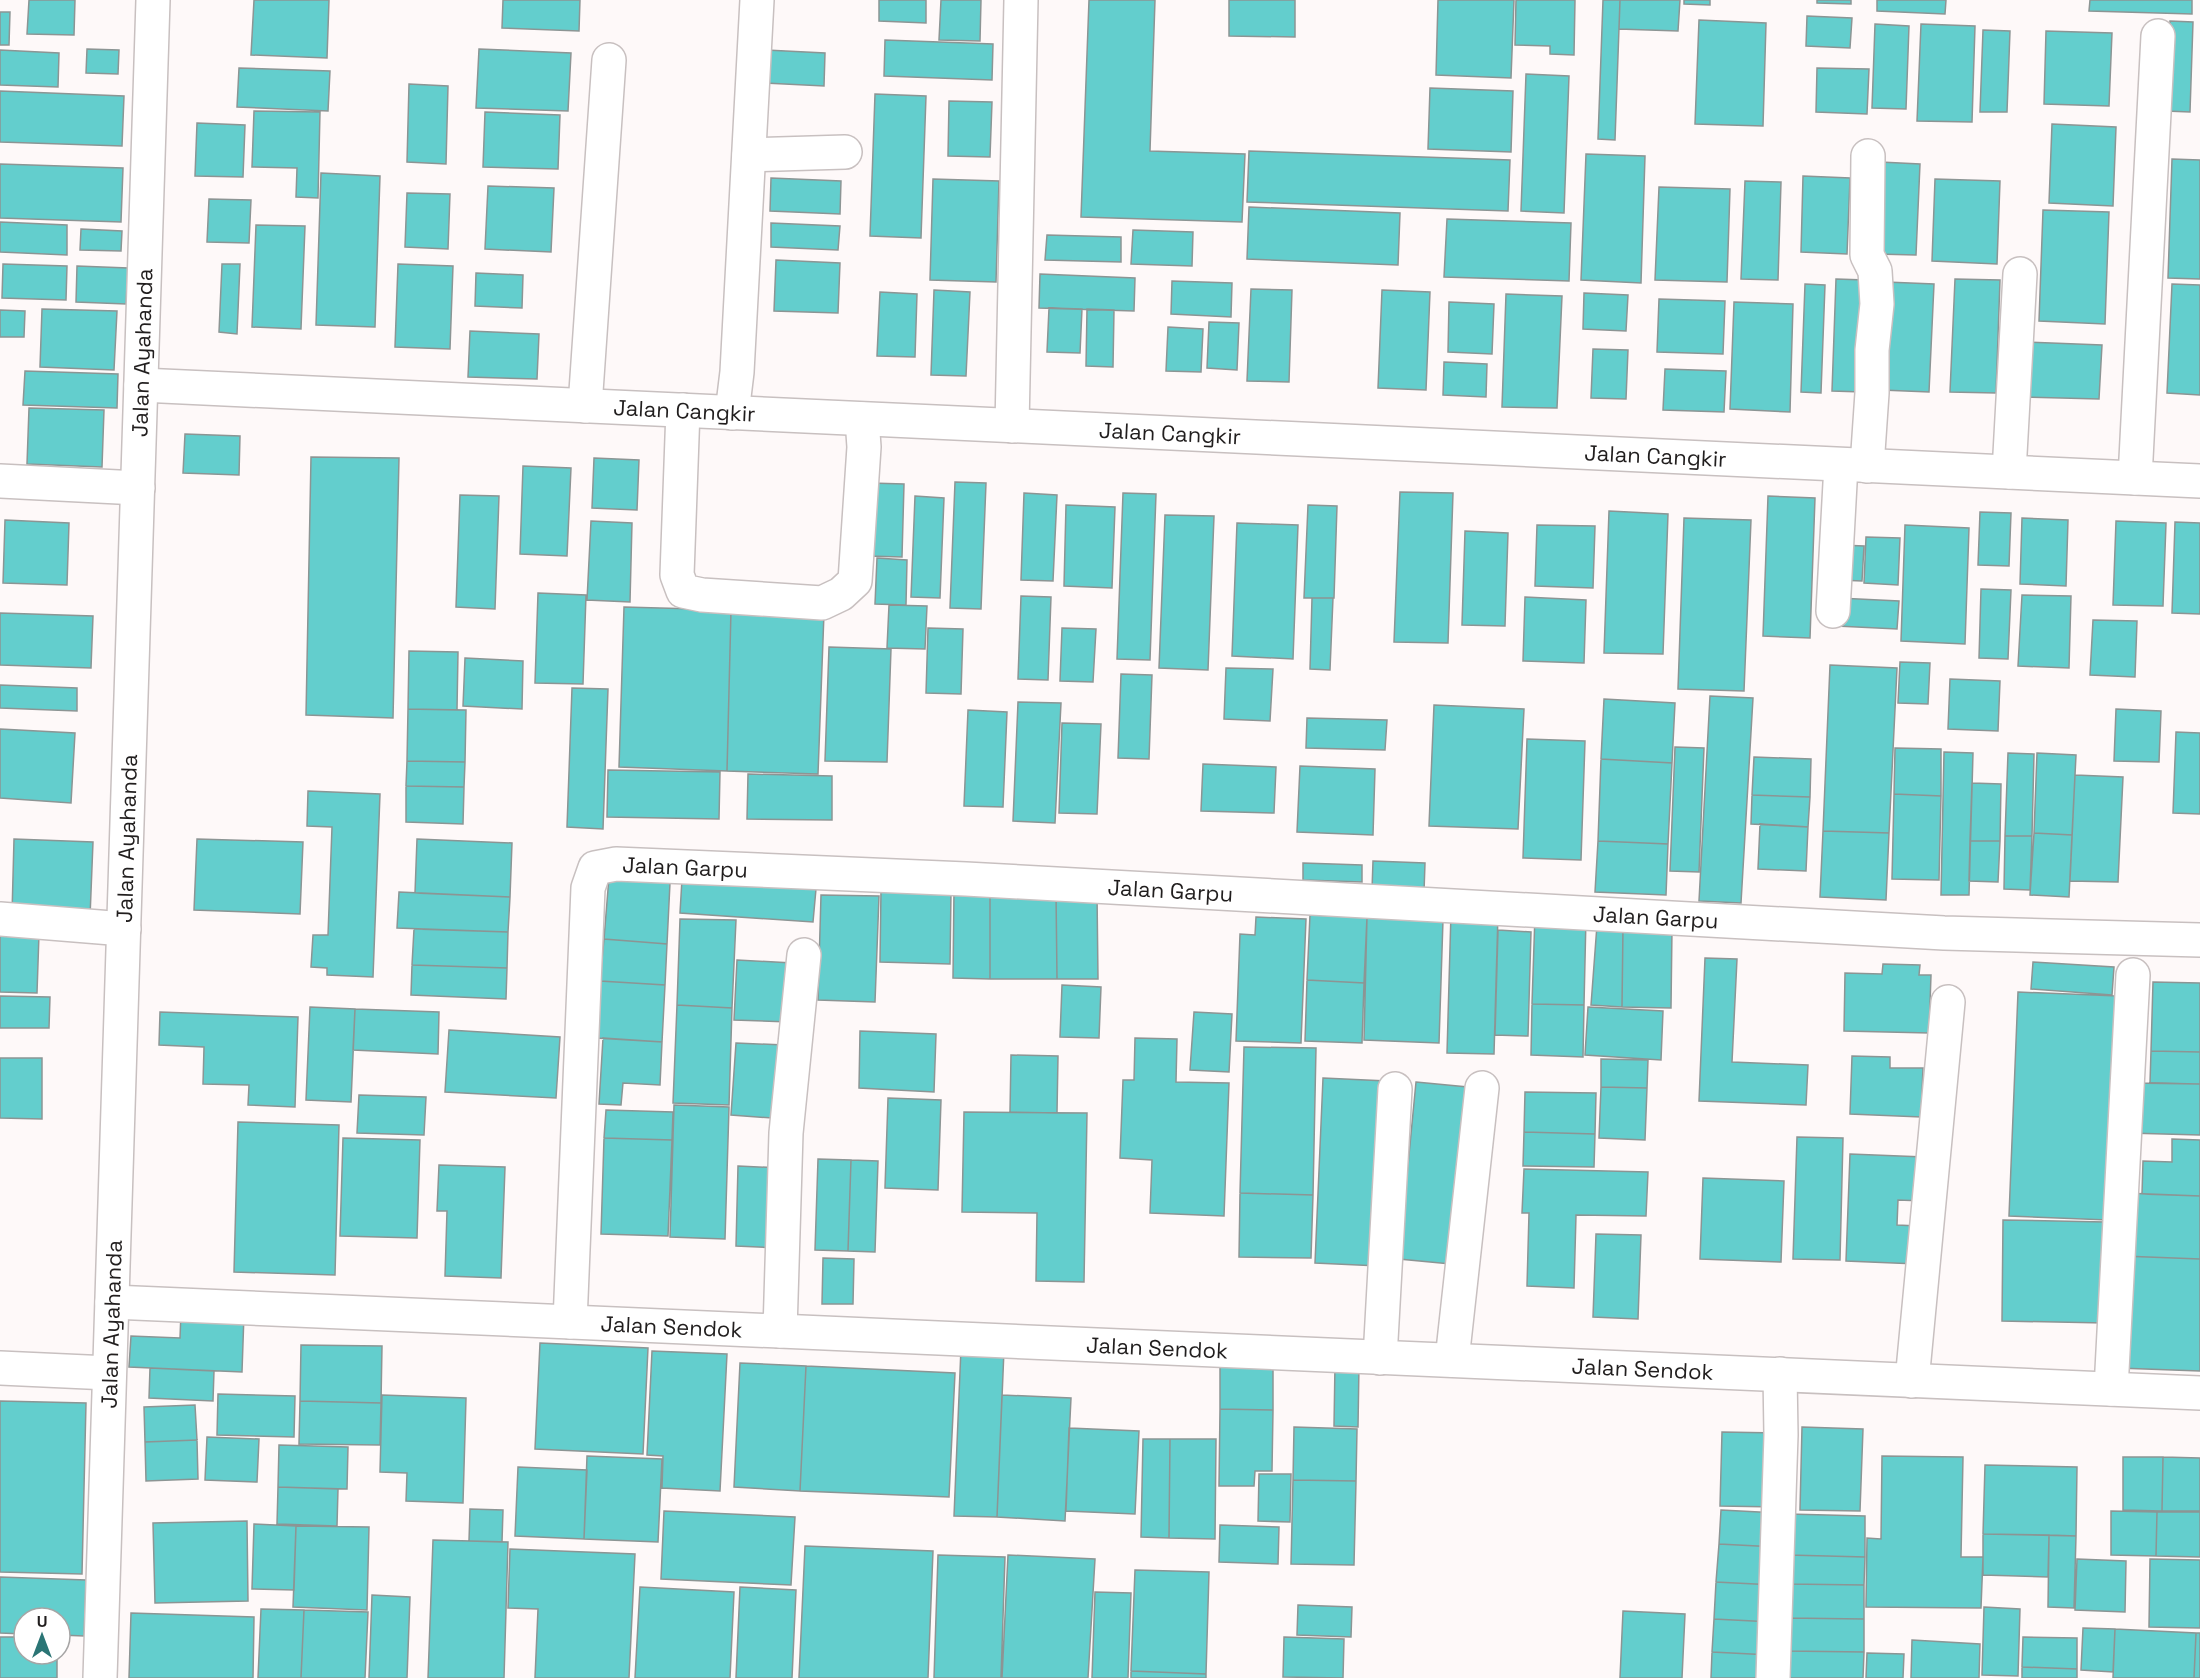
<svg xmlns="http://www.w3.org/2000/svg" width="2200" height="1678" font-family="'Space Grotesk',sans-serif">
	<rect width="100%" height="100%" fill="#fef9f9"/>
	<path fill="#63cecd" stroke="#8c9594" stroke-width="1.5" d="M29 0H75L74 35 27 34Z
		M254 0H329L327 58 251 55Z
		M503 0H580L579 31 502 28Z
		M879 0H926V23L879 21Z
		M941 0H981L980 41 939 40Z
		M1089 0H1155L1150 151 1245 154 1242 222 1081 217Z
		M1229 0H1295V37L1229 36Z
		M1438 0H1514L1511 78 1436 75Z
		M1516 0H1575L1574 55 1550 54V46L1515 45Z
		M1603 0H1620L1615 140 1598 139Z
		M1620 0H1680L1678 31 1619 29Z
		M1684 0H1710V5L1684 4Z
		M1817 0H1851V4L1817 3Z
		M1877 0H1946L1945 14 1877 11Z
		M2090 0H2192V14L2089 11Z
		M0 12H10L9 45H0Z
		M1807 16 1852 18 1850 48 1806 46Z
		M1699 20 1766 23 1763 126 1695 124Z
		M2170 21 2193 22 2190 112 2166 111Z
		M1875 24 1909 26 1906 109 1872 108Z
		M1921 24 1975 26 1972 122 1917 121Z
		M1983 30 2010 31 2007 112H1980Z
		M2046 31 2112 33 2109 106 2044 104Z
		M885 40 993 44 992 80 884 76Z
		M87 49 119 50 118 74 86 73Z
		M479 49 571 53 568 111 476 108Z
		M0 50 59 53 58 87 0 85Z
		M766 50 825 53 824 86 765 83Z
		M239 68 330 71 328 111 237 107Z
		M1817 68 1869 69 1867 114 1816 112Z
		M1526 74 1569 76 1564 213 1521 211Z
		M409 84 448 86 446 164 407 162Z
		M1430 88 1513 91 1511 152 1428 149Z
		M0 91 124 96 122 146 0 142Z
		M875 94 926 96 921 238 870 236Z
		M949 101 992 102 990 157 948 156Z
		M254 111 320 112 318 198 296 197 297 168 252 167Z
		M485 112 560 115 558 169 483 167Z
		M197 123 245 125 243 177 195 176Z
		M2052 124 2116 127 2113 206 2049 203Z
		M1249 151 1510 160 1508 211 1247 202Z
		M1586 154 1645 156 1641 283 1581 280Z
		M2172 159 2200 160V279L2168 278Z
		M1880 162 1920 164 1916 255 1876 254Z
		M0 164 123 168 121 222 0 218Z
		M321 173 380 176 375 327 316 325Z
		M1803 176 1850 178 1847 254 1801 252Z
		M771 178 841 181 840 214 770 211Z
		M933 179 999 181 996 282 930 280Z
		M1935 179 2000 181 1997 264 1932 261Z
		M1745 181 1781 182 1778 280 1741 279Z
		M488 186 554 188 551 252 485 249Z
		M1659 187 1730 189 1727 282 1655 280Z
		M407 193 450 194 448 249 405 247Z
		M209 199 251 200 249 243 207 242Z
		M1249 207 1400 213 1398 265 1247 259Z
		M2043 210 2109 212 2105 324 2039 321Z
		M1447 219 1571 223 1569 281 1444 277Z
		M0 222 67 225V255L0 252Z
		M771 223 840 226 838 250 771 247Z
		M256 225 305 226 301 329 252 327Z
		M81 229 122 231 121 251 80 250Z
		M1133 230 1193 232 1192 266 1131 264Z
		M1047 235 1121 237V262L1045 260Z
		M776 260 840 263 838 313 774 311Z
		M3 264 67 266 66 300 2 298Z
		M222 264H240L237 334 219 332Z
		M398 264 453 266 450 349 395 347Z
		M77 266 128 268 126 304 76 302Z
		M476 273 523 275 522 308 475 306Z
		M1040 274 1135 278 1134 311 1039 308Z
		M1836 279 1865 280 1862 392 1832 391Z
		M1955 279 2000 280 1996 393 1950 392Z
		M1172 281 1232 283 1231 317 1171 314Z
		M1886 282 1934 284 1929 392 1882 390Z
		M1805 284 1825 285 1821 393 1801 392Z
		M2172 284 2200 285V395L2167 393Z
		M1251 289 1292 290 1289 382 1247 381Z
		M934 290 970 292 966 376 931 375Z
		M1382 290 1430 292 1426 390 1378 388Z
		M880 292 917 294 915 357 877 356Z
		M1584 293 1628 295 1626 331 1583 329Z
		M1506 294 1562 296 1557 408 1502 407Z
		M1659 299 1725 301 1723 354 1657 352Z
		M1449 302 1494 304 1492 354 1448 352Z
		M1734 302 1793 304 1790 412 1730 409Z
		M1049 308 1082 309 1080 353 1047 352Z
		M42 309 117 311 114 370 40 367Z
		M1087 309 1114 310 1113 367 1086 366Z
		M0 310 25 311 24 337H0Z
		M1209 322 1239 323 1237 370 1207 368Z
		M1168 327 1203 329 1201 372 1166 371Z
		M470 331 539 334 537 379 468 377Z
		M2025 342 2102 345 2099 399 2023 397Z
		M1593 349 1628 350 1626 399 1591 398Z
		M1444 362 1487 364 1486 397 1443 395Z
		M1665 369 1726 371 1724 412 1663 410Z
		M25 371 118 374 117 408 23 405Z
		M29 408 104 410 102 467 27 464Z
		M185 434 240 436 239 475 183 473Z
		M311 457 399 458 393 718 306 715Z
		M594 458 639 460 637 510 592 508Z
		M523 466 571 468 567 556 520 554Z
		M955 482 986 483 981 609 950 608Z
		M870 483 904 484 902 557 868 556Z
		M1400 492 1453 493 1448 643 1394 642Z
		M1024 493 1057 495 1053 581 1021 580Z
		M1123 493 1156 494 1150 660 1117 659Z
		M460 495 499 496 495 609 456 607Z
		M915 496 944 498 940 598 911 597Z
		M1768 496 1815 498 1810 638 1763 636Z
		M1066 505 1115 507 1112 588 1064 586Z
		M1308 505 1337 506 1334 598H1304Z
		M1609 511 1668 514 1663 654 1604 653Z
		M1980 512 2011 513 2009 566 1978 565Z
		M1165 515 1214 516 1208 670 1159 668Z
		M1684 518 1751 520 1744 691 1678 689Z
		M2022 518 2068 520 2066 586 2020 584Z
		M5 520 69 523 67 585 3 583Z
		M591 521 632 523 630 602 587 600Z
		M2116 521 2166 523 2163 606 2113 605Z
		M2175 522 2200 523V614L2172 613Z
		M1237 523 1298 525 1293 659 1232 656Z
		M1537 525 1595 526 1593 588 1535 586Z
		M1905 525 1969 528 1965 644 1901 641Z
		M1465 531 1508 533 1505 626 1462 625Z
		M1866 537 1900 538 1898 585 1864 583Z
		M1840 545 1864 546 1862 581 1838 580Z
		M877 558 907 560 906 605 875 604Z
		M1981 589 2011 590 2008 659 1979 658Z
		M538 593 586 595 583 684 535 683Z
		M2022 595 2071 596 2069 668 2018 666Z
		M1021 596 1051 597 1048 680 1018 679Z
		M1525 597 1586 600 1584 663 1523 661Z
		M1312 598H1333L1330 670 1310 669Z
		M1838 598 1899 601 1897 629 1837 626Z
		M889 605 927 606 925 649 887 648Z
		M624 607 731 610 727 771 619 767Z
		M731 610 824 613 818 774 727 771Z
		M0 613 93 616 91 668 0 665Z
		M2093 620 2137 621 2135 677 2090 675Z
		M928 628 963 629 961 694 926 693Z
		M1062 628 1096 629 1093 682 1060 681Z
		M829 647 891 649 887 762 825 761Z
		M409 651 458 652 457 710 408 709Z
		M465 658 523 661 522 709 463 706Z
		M1900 662 1930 663 1928 704 1898 703Z
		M1830 665 1897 668 1889 833 1823 831Z
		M1226 668 1273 669 1270 721 1224 719Z
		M1121 674 1152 675 1149 759 1118 758Z
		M1950 679 2000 681 1998 731 1948 729Z
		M0 685 77 688V711L0 708Z
		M572 688 608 689 603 829 567 827Z
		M1710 696 1753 698 1741 903 1699 901Z
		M1604 699 1675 703 1672 763 1601 759Z
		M1018 702 1061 703 1055 823 1013 821Z
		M1434 705 1524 709 1518 829 1429 826Z
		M408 709 466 710 465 762 407 761Z
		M2116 709 2161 711 2159 762 2114 761Z
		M968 710 1007 712 1003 807 964 806Z
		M1307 718 1387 720 1385 750 1306 748Z
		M1062 723 1101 724 1097 814 1059 813Z
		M0 729 75 733 71 803 0 798Z
		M2176 732 2200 733V814L2173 813Z
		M1527 739 1585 741 1581 860 1523 858Z
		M1675 747 1704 748 1699 872 1670 871Z
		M1895 748 1941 749V796L1894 794Z
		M1944 752 1973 753 1969 895H1941Z
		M2008 753 2034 754 2032 836H2005Z
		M2037 753 2076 755 2072 835 2034 833Z
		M1754 757 1811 759 1810 797 1752 795Z
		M1601 759 1672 763 1668 844 1598 841Z
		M407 761 465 762 464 787 406 786Z
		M1203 764 1276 767 1274 813 1201 811Z
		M1300 766 1375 769 1373 835 1297 832Z
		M608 770 720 772 719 819 607 817Z
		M748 774 832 776V820L747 819Z
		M2075 775 2123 777 2118 882 2070 881Z
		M1972 783 2001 784 2000 841H1970Z
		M406 786 464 787 463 824 406 822Z
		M308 791 380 794 373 977 327 975V968L311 967 313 935H328L332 827 307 826Z
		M1894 794 1941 796 1939 880 1892 879Z
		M1752 795 1810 797 1808 827 1751 824Z
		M1760 824 1808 827 1806 871 1758 869Z
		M1823 831 1889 833 1886 900 1820 897Z
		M2034 833 2072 835 2069 897 2030 895Z
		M2005 836H2032L2030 890 2004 889Z
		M14 839 93 842 90 917 12 914Z
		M197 839 303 842 300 914 194 910Z
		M417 839 512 843 510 897 415 893Z
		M1598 841 1668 844 1666 895 1595 892Z
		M1970 841H2000L1998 882 1969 881Z
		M1373 861 1425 863 1424 892 1372 890Z
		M1303 863 1362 865V882L1303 880Z
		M609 877 670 883 667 944 604 939Z
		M682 879 816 889 813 922 680 913Z
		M881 890 951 892 950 964 880 962Z
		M954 890 990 894V979L953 978Z
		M399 892 510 897 508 932 397 928Z
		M1056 892H1097L1098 979H1057Z
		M1056 892 1057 979H990V894Z
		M821 895 879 896 875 1002 818 1000Z
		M1451 913 1498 914 1494 1054 1447 1053Z
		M1310 915 1367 917 1364 983 1307 980Z
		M1535 915 1586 917 1584 1005 1532 1004Z
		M1256 917 1306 919 1301 1043 1236 1041 1240 934 1255 935Z
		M1367 917 1443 920 1439 1043 1364 1040Z
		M680 919 736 920 732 1008 677 1005Z
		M1597 925 1623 927 1622 1007 1591 1005Z
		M1623 927 1672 929 1671 1008 1622 1007Z
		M414 929 508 932 507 968 412 965Z
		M1498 930 1531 932 1528 1036 1495 1035Z
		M0 933 39 934 37 993 0 992Z
		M604 939 667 944 665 985 600 981Z
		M1705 958 1737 959 1732 1062 1808 1065 1806 1105 1699 1101Z
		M737 960 792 963 789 1022 734 1020Z
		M2033 962 2114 967 2112 995 2031 989Z
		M1883 964 1920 965 1919 975H1931L1929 1033 1844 1031 1845 973 1882 974Z
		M412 965 507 968 506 999 411 995Z
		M1307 980 1364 983 1362 1043 1305 1041Z
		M600 981 665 985 662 1042 596 1038Z
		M2153 982 2200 983V1052L2151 1051Z
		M1062 985 1101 987 1099 1038 1060 1037Z
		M2018 992 2118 996 2108 1220 2009 1216Z
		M0 996 50 997 49 1028H0Z
		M1532 1004 1584 1005 1583 1057 1531 1055Z
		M677 1005 732 1008 729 1105 673 1103Z
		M310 1007 355 1009 351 1102 306 1100Z
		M1588 1007 1663 1011 1661 1060 1585 1055Z
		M355 1009 439 1012 438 1054 353 1050Z
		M160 1012 298 1017 295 1107 248 1105 249 1085 203 1084 204 1047 159 1045Z
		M1194 1012 1232 1014 1229 1072 1190 1070Z
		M449 1030 560 1037 556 1098 445 1092Z
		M860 1031 936 1034 934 1092 859 1088Z
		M603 1038 662 1042 660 1085 623 1083 621 1105 599 1104Z
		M1135 1038 1177 1039 1176 1082 1229 1083 1224 1216 1150 1213 1152 1160 1120 1158 1123 1080H1134Z
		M736 1043 784 1045 786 1119 731 1115Z
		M1244 1047 1316 1048 1313 1195 1240 1193Z
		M2151 1051 2200 1052V1084L2150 1083Z
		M1011 1055 1058 1056 1057 1113 1010 1112Z
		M1852 1056 1890 1057V1068H1923L1921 1117 1850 1114Z
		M0 1058H42V1119L0 1118Z
		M1601 1059 1648 1060 1647 1088 1601 1087Z
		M1323 1078 1387 1081 1379 1266 1315 1263Z
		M1416 1082 1478 1088 1461 1265 1399 1259Z
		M2129 1083 2200 1084V1135L2128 1133Z
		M1601 1087 1647 1088 1645 1140 1599 1138Z
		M1525 1092 1596 1093 1595 1134 1524 1132Z
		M359 1095 426 1097 424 1135 357 1133Z
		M888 1098 941 1100 938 1190 885 1188Z
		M674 1105 729 1107 725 1239 670 1237Z
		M606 1110 673 1112 672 1140 604 1138Z
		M964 1112 1087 1113 1084 1282 1036 1281 1037 1213 962 1212Z
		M238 1122 339 1125 335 1275 234 1272Z
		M1524 1132 1595 1134 1594 1167 1523 1166Z
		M1797 1137 1843 1138 1840 1260 1793 1259Z
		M343 1138 420 1140 417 1238 340 1236Z
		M604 1138 672 1140 668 1236 601 1234Z
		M2172 1139 2200 1140V1196L2142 1194 2143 1161 2172 1162Z
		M1850 1154 1924 1157 1923 1201 1898 1200 1897 1225 1918 1226 1917 1264 1846 1261Z
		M818 1159 851 1160 848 1251 815 1250Z
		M851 1160 878 1161 875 1252 848 1251Z
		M439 1165 505 1167 501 1278 445 1276 447 1211H437Z
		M738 1166 781 1168 778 1248 736 1246Z
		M1524 1169 1648 1172 1646 1216 1576 1215 1574 1288 1527 1286 1529 1213H1522Z
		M1703 1178 1784 1181 1781 1262 1700 1259Z
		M1240 1193 1313 1195 1311 1258 1239 1257Z
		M2124 1193 2200 1196V1259L2122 1256Z
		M2003 1220 2105 1222 2104 1323 2002 1321Z
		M1596 1234 1641 1235 1638 1319 1593 1317Z
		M2122 1256 2200 1259V1371L2118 1368Z
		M823 1258 854 1259 853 1304H822Z
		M181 1312 244 1314 242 1372 129 1367 131 1336 180 1338Z
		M540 1343 648 1348 643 1454 535 1449Z
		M301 1345 382 1346 381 1403 300 1401Z
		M961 1348 1004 1350 997 1517 954 1516Z
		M652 1351 727 1354 720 1491 662 1488 663 1456 647 1455Z
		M1220 1360 1273 1361V1410L1220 1409Z
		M740 1363 806 1366 800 1491 734 1487Z
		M1335 1364 1359 1365 1358 1427 1334 1426Z
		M806 1366 955 1373 949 1497 800 1491Z
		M150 1368 214 1371 213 1401 149 1398Z
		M218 1394 295 1396 294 1437 217 1435Z
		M382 1395 466 1398 463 1503 406 1501 407 1473 380 1472Z
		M1002 1395 1071 1398 1065 1521 997 1517Z
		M0 1401 86 1403 82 1574 0 1572Z
		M300 1401 381 1403 380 1445 299 1444Z
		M195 1405 197 1440 145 1442 144 1407Z
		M1220 1409 1273 1410 1272 1471H1255L1254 1486H1219Z
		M1294 1427 1357 1429 1356 1481 1293 1480Z
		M1802 1427 1863 1429 1860 1511 1800 1510Z
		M1069 1428 1139 1431 1135 1514 1066 1511Z
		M1722 1432 1778 1433 1777 1507 1720 1506Z
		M207 1437 259 1439 257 1482 205 1480Z
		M1143 1439H1170L1169 1538 1141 1537Z
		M1170 1439H1216L1215 1539 1169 1538Z
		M197 1440 198 1479 146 1481 145 1442Z
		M279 1445 348 1447 347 1489 278 1487Z
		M587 1456 662 1459 658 1542 584 1539Z
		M1882 1456 1963 1457 1961 1557H1983L1981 1608 1866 1607 1867 1538 1881 1539Z
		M2123 1457H2163L2162 1511 2123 1510Z
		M2163 1457 2200 1458V1511H2162Z
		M1985 1465 2077 1467 2076 1536 1983 1534Z
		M518 1467 587 1470 584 1539 515 1536Z
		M1259 1474H1291L1290 1522 1258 1521Z
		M1293 1480 1356 1481 1354 1565 1291 1564Z
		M278 1487 338 1489 337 1526 277 1524Z
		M470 1509 503 1510 502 1542 469 1541Z
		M1721 1510 1778 1513 1776 1547 1719 1544Z
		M664 1511 795 1517 791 1585 661 1579Z
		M2111 1511 2157 1512 2156 1556 2111 1555Z
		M2157 1512H2200V1557L2156 1556Z
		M1788 1514 1865 1516V1557L1788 1555Z
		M247 1521 248 1601 155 1603 153 1523Z
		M254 1524 296 1526 294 1590 252 1589Z
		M1220 1525 1279 1527 1278 1564 1219 1562Z
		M296 1526 369 1527 367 1610 293 1607Z
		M1983 1534 2049 1535 2048 1577 1983 1575Z
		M2049 1535 2076 1536 2074 1608 2048 1607Z
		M433 1540 508 1542 504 1678H428Z
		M1719 1544 1776 1547 1774 1585 1716 1582Z
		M805 1546 933 1551 928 1678H799Z
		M510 1549 635 1554 629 1678H535L538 1609 508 1608Z
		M938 1555 1005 1557 1001 1678H934Z
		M1008 1555 1095 1559 1088 1678H1002Z
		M1788 1555 1865 1557 1864 1585 1787 1584Z
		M2077 1559 2126 1561 2125 1612 2075 1610Z
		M2150 1559 2200 1560V1628L2149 1627Z
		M1135 1570 1209 1572 1206 1674 1131 1671Z
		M0 1577 86 1580 84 1636 60 1635V1618H24V1634L0 1633Z
		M1716 1582 1774 1585 1772 1622 1714 1619Z
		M1787 1584 1864 1585V1619L1787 1618Z
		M640 1587 734 1592 730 1678H635Z
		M740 1587 796 1590 792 1678H736Z
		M1095 1592 1131 1593 1128 1678H1092Z
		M372 1595 410 1597 407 1678H369Z
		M1298 1605 1352 1607 1351 1637 1297 1635Z
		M1984 1607 2020 1609 2018 1676 1982 1675Z
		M261 1609 304 1610 301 1678H258Z
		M304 1610 368 1612 365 1678H301Z
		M1623 1611 1685 1614 1682 1678H1620Z
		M131 1613 254 1617 253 1678H129Z
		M1787 1618 1864 1619V1652L1786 1651Z
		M1714 1619 1772 1622 1770 1655 1712 1652Z
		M2083 1628 2115 1629 2113 1672 2081 1670Z
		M2115 1629 2196 1633 2194 1678H2113Z
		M2196 1633H2200V1678H2194Z
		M0 1637H24V1654H57V1678H0Z
		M1284 1637 1344 1639 1343 1678 1283 1677Z
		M2023 1637 2077 1638V1669L2022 1667Z
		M1912 1640 1980 1644 1979 1678H1911Z
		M1786 1651 1864 1652 1863 1678H1786Z
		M1712 1652 1770 1655 1769 1678H1711Z
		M1867 1653 1904 1654 1903 1678H1866Z
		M2022 1667 2077 1669V1678H2022Z
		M1131 1671 1206 1674V1678H1131Z"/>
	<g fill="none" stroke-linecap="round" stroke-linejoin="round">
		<defs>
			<g id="minor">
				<path d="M749 155 845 152"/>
				<path id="s1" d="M141 385 2200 481"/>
				<path d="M585 406 609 60"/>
				<path d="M683 410 677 575 683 591 702 595 822 603 841 594 855 581 864 447 862 419"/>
				<path d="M732 413 737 372 757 0"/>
				<path d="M1012 426 1021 0"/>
				<path d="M1867 466 1872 393V350L1877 304 1875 271 1867 255 1868 156"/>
				<path d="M2009 472 2020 274"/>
				<path d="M2135 478 2158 36"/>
				<path d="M0 481 138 488"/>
				<path d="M1833 611 1841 465"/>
				<path d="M0 919 124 929"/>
				<path id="s2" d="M112 1302 2200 1393"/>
				<path id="s3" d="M570 1322 588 888 595 868 616 864 966 879 1944 933 2200 940"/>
				<path d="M780 1331 786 1133 804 955"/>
				<path d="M1380 1358 1395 1089"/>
				<path d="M1452 1360 1482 1088"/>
				<path d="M0 1368 109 1373"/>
				<path d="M1912 1381 1948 1002"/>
				<path d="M2111 1389 2133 975"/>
				<path id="s4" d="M100 1678 153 0"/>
				<path d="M1773 1678 1781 1435 1780 1374"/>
			</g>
		</defs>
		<use href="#minor" stroke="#c8c0c0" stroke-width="36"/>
		<use href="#minor" stroke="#fff" stroke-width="33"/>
	</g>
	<g text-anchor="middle" stroke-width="4.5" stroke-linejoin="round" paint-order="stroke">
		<g font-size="22" fill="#211e1e" stroke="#fff">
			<text dy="8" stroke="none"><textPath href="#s4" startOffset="1326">Jalan Ayahanda</textPath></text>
			<text dy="8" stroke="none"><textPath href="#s1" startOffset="544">Jalan Cangkir</textPath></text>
			<text dy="8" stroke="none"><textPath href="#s1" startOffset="1030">Jalan Cangkir</textPath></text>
			<text dy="8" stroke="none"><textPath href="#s1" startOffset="1516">Jalan Cangkir</textPath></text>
			<text dy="8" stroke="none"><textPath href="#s4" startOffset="840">Jalan Ayahanda</textPath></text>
			<text dy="8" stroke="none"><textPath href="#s3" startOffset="546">Jalan Garpu</textPath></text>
			<text dy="8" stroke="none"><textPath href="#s3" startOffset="1032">Jalan Garpu</textPath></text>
			<text dy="8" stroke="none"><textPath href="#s3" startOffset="1518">Jalan Garpu</textPath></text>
			<text dy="8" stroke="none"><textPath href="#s4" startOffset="354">Jalan Ayahanda</textPath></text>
			<text dy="8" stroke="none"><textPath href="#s2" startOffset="560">Jalan Sendok</textPath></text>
			<text dy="8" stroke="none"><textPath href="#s2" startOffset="1046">Jalan Sendok</textPath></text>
			<text dy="8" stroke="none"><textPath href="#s2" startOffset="1532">Jalan Sendok</textPath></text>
		</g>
	</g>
	<g transform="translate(42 1636)"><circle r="28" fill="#ffffff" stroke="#a6a5a5" stroke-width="1.5"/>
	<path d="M0-4.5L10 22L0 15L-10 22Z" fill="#2b7575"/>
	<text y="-9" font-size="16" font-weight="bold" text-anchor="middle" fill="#211e1e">U</text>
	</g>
</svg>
